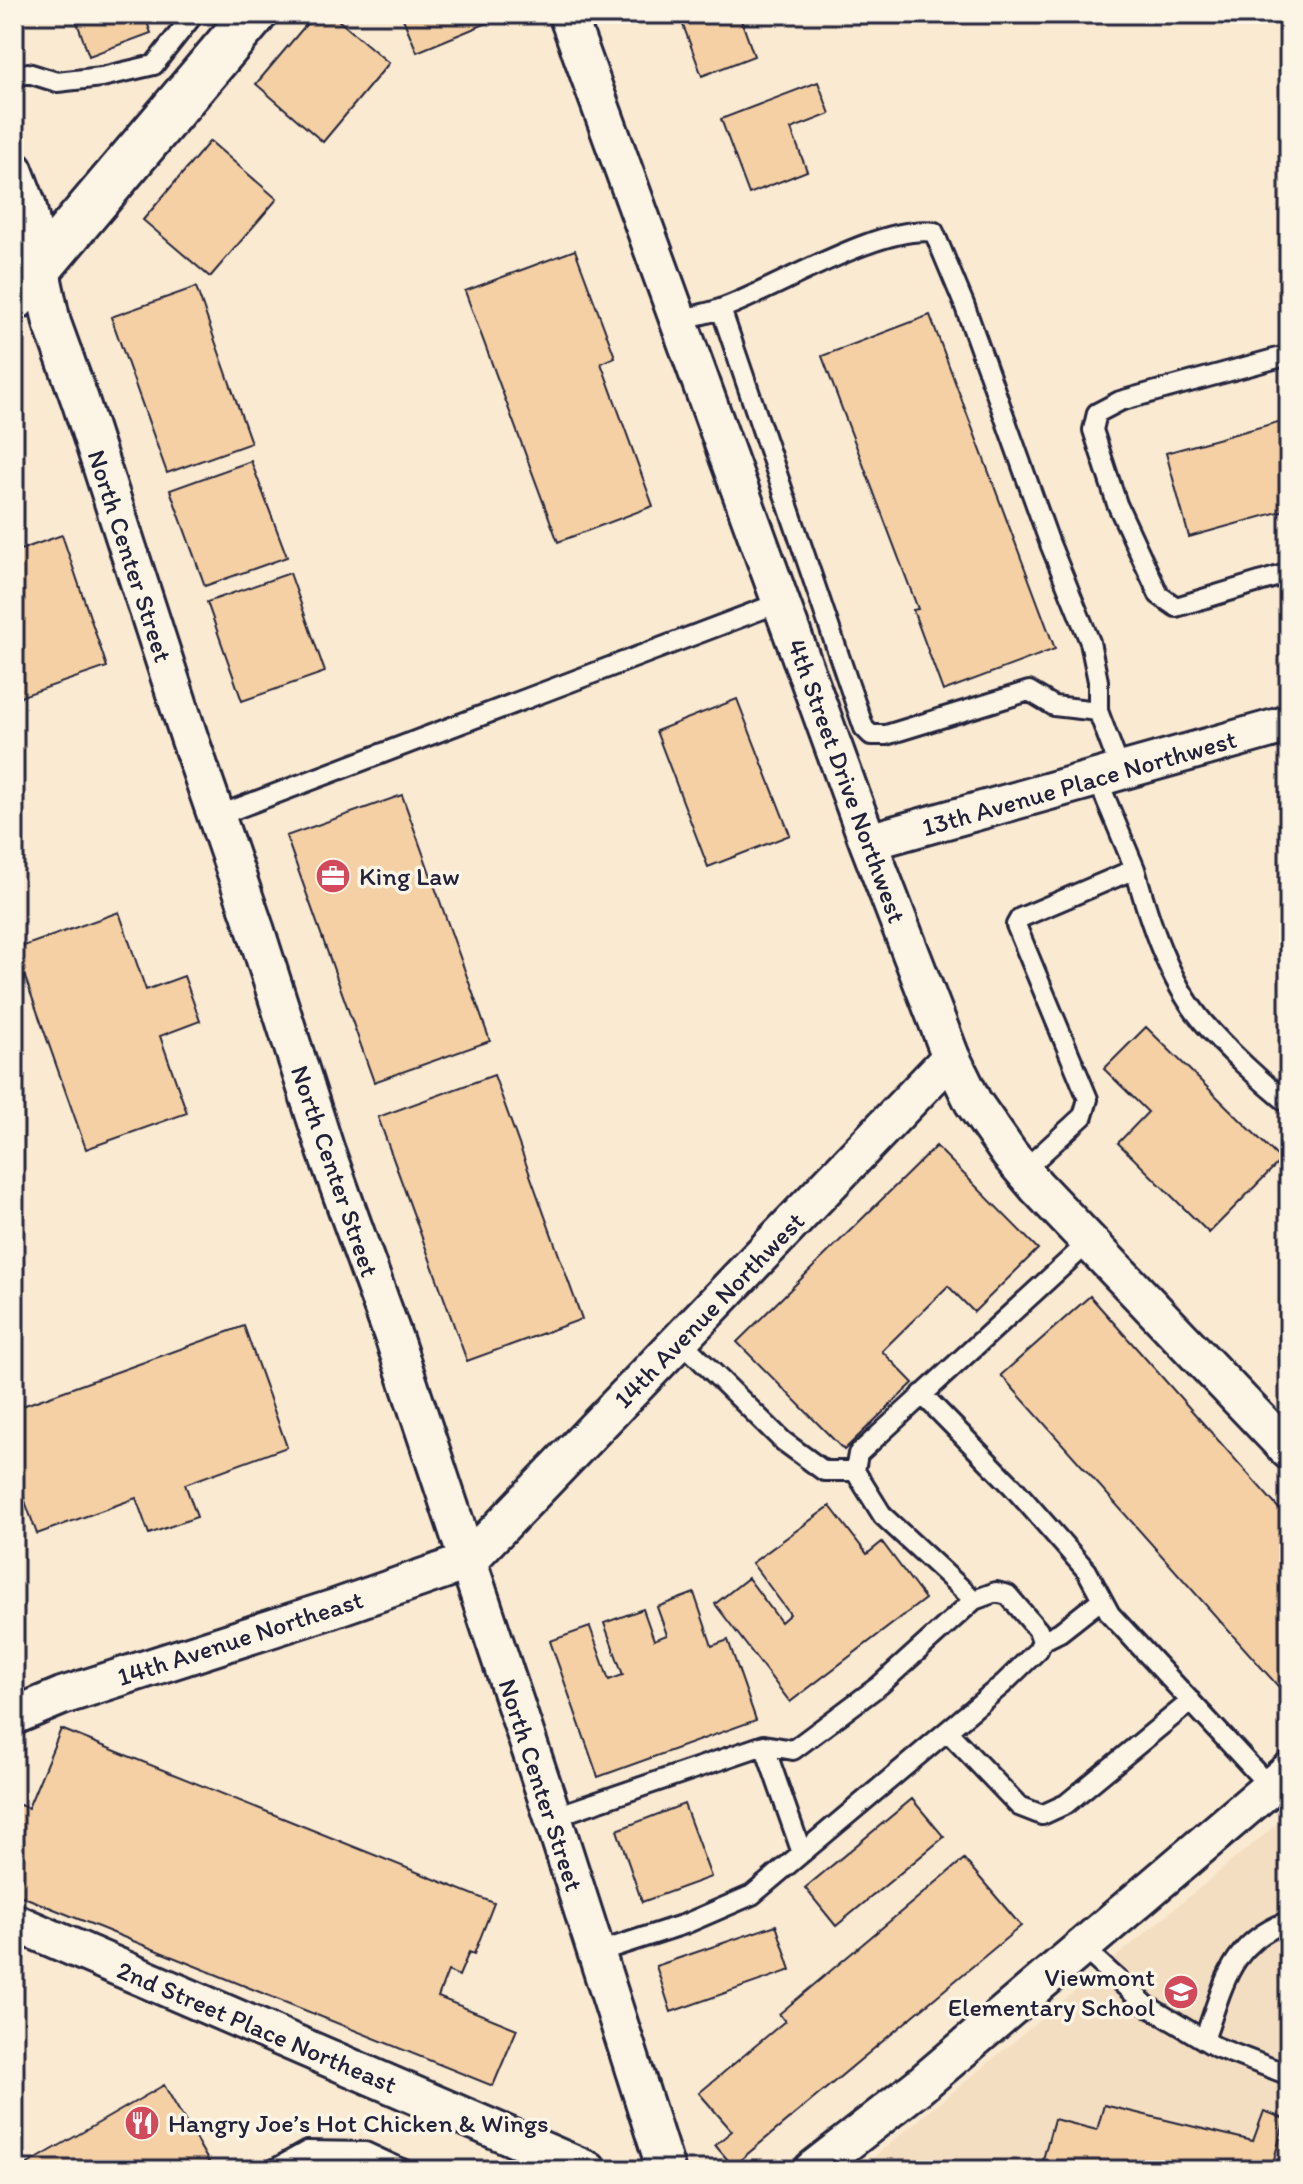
<svg xmlns="http://www.w3.org/2000/svg" width="1303" height="2184" font-family="Itim,sans-serif">
	<rect width="100%" height="100%" fill="#faead2"/>
	<filter id="ink" filterUnits="userSpaceOnUse"><feTurbulence type="fractalNoise" baseFrequency=".0125" numOctaves="2"/><feDisplacementMap in="SourceGraphic" scale="16" xChannelSelector="R" yChannelSelector="G"/><feConvolveMatrix kernelMatrix="1 2 1 2 8 2 1 2 1" color-interpolation-filters="sRGB"/></filter>
	<g filter="url(#ink)">
		<path fill="#f4dec1" d="M1289 1814V2170H858Z"/>
		<path fill="#f4d0a4" stroke="#22223b" stroke-width="2" d="M74 14H144L151 33 89 56Z
			M315 14H331L389 63 323 142 256 84Z
			M401 14H509L417 52Z
			M679 14H739L754 56 702 76Z
			M818 82 830 114 791 129 807 171 749 194 721 119Z
			M210 141 277 199 210 277 143 220Z
			M575 250 615 357 601 363 653 506 558 542 465 291Z
			M196 287 251 443 167 473 111 317Z
			M930 315 1055 649 943 691 913 610 918 609 822 356Z
			M1289 419V509L1189 537 1166 453Z
			M251 461 287 557 205 586 170 490Z
			M62 535 107 667 22 696 14 704V552Z
			M290 573 325 672 242 701 207 602Z
			M737 699 790 835 708 867 656 731Z
			M402 795 490 1041 374 1082 286 836Z
			M119 912 146 990 184 976 200 1021 160 1036 187 1113 86 1149 15 949Z
			M1146 1027 1281 1160 1209 1233 1118 1143 1148 1112 1104 1069Z
			M494 1075 582 1319 467 1361 378 1117Z
			M936 1146 1038 1249 974 1312 948 1286 882 1351 913 1383 844 1450 737 1342Z
			M1090 1296 1289 1520V1691L1285 1694 1001 1375Z
			M244 1326 287 1447 185 1484 197 1517 149 1534 136 1498 37 1534 14 1471V1409Z
			M830 1506 867 1554 882 1542 925 1599 790 1702 715 1604 748 1578 781 1622 790 1614 752 1563Z
			M694 1593 712 1646 728 1640 756 1720 598 1777 550 1641 590 1627 609 1680 623 1675 604 1623 643 1609 654 1640 667 1635 657 1607Z
			M61 1729 494 1903 474 1954 469 1952 459 1976 448 1971 438 1997 517 2029 493 2086 14 1893V1803L28 1808Z
			M912 1799 944 1837 836 1926 805 1888Z
			M684 1804 711 1877 642 1902 617 1830Z
			M964 1859 1021 1926 733 2166 715 2145 732 2131 699 2093 785 2021 779 2014Z
			M776 1925 791 1970 671 2012 656 1966Z
			M164 2085 209 2162 195 2170H14V2161L19 2169Z
			M1104 2105 1253 2141 1264 2111 1285 2119 1271 2170H1052L1042 2163 1054 2119 1097 2130Z"/>
		<g fill="none" stroke-linecap="round" stroke-linejoin="round">
			<defs>
				<path id="lane" d="M14 77 28 73 57 82 102 77 154 65 194 14
					M721 309 849 685 864 728 871 735H886L1029 691 1054 706 1098 711
					M678 320C692 316 707 314 720 309 775 290 879 224 934 232L964 304 1050 544 1090 642 1098 681V711L1121 772
					M1289 355 1120 401 1097 413 1093 430 1117 504 1159 595 1176 607 1289 573
					M217 816 781 602
					M1135 869C1149 920 1168 980 1203 1022 1226 1049 1262 1082 1289 1104
					M1023 1171 1083 1116 1088 1099 1016 925 1020 918 1135 869 1097 778
					M680 1340 783 1441 824 1471H855
					M922 1394 1013 1487 1087 1571 1110 1614 1270 1787
					M974 1600 883 1516 855 1471 858 1454 1089 1242
					M1042 1641 1060 1632 1102 1599
					M948 1732 1019 1806 1042 1815 1066 1804 1191 1701
					M764 1745 802 1853
					M553 1817 764 1745 793 1750 880 1685 974 1600 996 1592 1008 1595 1038 1630 1042 1641 1038 1650 1003 1684 752 1895 685 1924 595 1953
					M1083 1948 1146 2005 1216 2047 1289 2075
					M1204 2040C1224 1985 1229 1943 1289 1921
					M273 2170 307 2151 365 2152 404 2170"/>
				<path id="street" d="M567 14 868 842 951 1057 973 1102 1010 1155 1037 1187 1289 1451
					M14 170 27 204 52 323 80 400 189 737 256 931 326 1151 394 1339 549 1805 666 2170
					M868 842 1289 724
					M14 1716 62 1696 332 1609 467 1562 951 1057
					M14 1922 588 2170
					M812 2170 918 2087 1289 1771"/>
				<path id="secondary" d="M14 298 254 14"/>
			</defs>
			<use href="#lane" stroke="#22223b" stroke-width="24"/>
			<use href="#street" stroke="#22223b" stroke-width="42"/>
			<use href="#secondary" stroke="#22223b" stroke-width="50"/>
			<use href="#lane" stroke="#fcf5e5" stroke-width="18"/>
			<use href="#street" stroke="#fcf5e5" stroke-width="36"/>
			<use href="#secondary" stroke="#fcf5e5" stroke-width="44"/>
		</g>
	</g>
	<defs>
		<symbol id="office-disc" viewBox="-11 -11 22 22"><circle r="9.5" fill="#d1495b" stroke="#fcf5e5"/><path d="M-6-3h4V-5.5h4V-3h4V5H-6ZM-1-4.5V-3h2v-1.5ZM-6 0V1H6V0Z" fill="#fff"/></symbol>
		<symbol id="school-disc" viewBox="-11 -11 22 22"><circle r="9.5" fill="#d1495b" stroke="#fcf5e5"/><path d="M0-5L7-2L0 1L-7-2ZM-4 1L0 2.5L4 1V4Q0 6-4 4Z" fill="#fff"/></symbol>
		<symbol id="restaurant-disc" viewBox="-11 -11 22 22"><circle r="9.5" fill="#d1495b" stroke="#fcf5e5"/><path d="M-5-6h1v4h1v-4h1v4h1v-4h1v5L-1.5 .5V6h-2V.5L-5-1ZM5-6V6H3V1.5H1.5Q1.5-4 5-6Z" fill="#fff"/></symbol>
	</defs>
	<g fill-rule="evenodd">
		<use href="#office-disc" x="313" y="856" width="40" height="40"/>
		<use href="#school-disc" x="1161" y="1972" width="40" height="40"/>
		<use href="#restaurant-disc" x="122" y="2103" width="40" height="40"/>
	</g>
	<g text-anchor="middle" stroke-width="7" stroke-linejoin="round" paint-order="stroke">
		<g font-size="26" fill="#22223b" stroke="#fcf5e5">
			<text transform="translate(130 556) rotate(72)" y="9">North Center Street</text>
			<text transform="translate(847 781) rotate(70)" y="9">4th Street Drive Northwest</text>
			<text transform="translate(1079 783) rotate(-16)" y="9">13th Avenue Place Northwest</text>
			<text transform="translate(335 1171) rotate(71)" y="9">North Center Street</text>
			<text transform="translate(709 1310) rotate(-46)" y="9">14th Avenue Northwest</text>
			<text transform="translate(240 1638) rotate(-18)" y="9">14th Avenue Northeast</text>
			<text transform="translate(541 1785) rotate(72)" y="9">North Center Street</text>
			<text transform="translate(257 2027) rotate(23)" y="9">2nd Street Place Northeast</text>
		</g>
		<g font-size="26" fill="#22223b" stroke="#fcf5e5" text-anchor="start">
			<text x="359" y="885">King Law</text>
			<text x="1155" y="1986" text-anchor="end">Viewmont<tspan x="1155" dy="30">Elementary School</tspan></text>
			<text x="168" y="2132">Hangry Joe’s Hot Chicken &amp; Wings</text>
		</g>
	</g>
	<rect width="1303" height="2184" fill="none" stroke="#fcf5e5" stroke-width="48"/>
	<rect x="24" y="24" width="1255" height="2136" fill="none" stroke="#22223b" stroke-width="3" filter="url(#ink)"/>
</svg>
